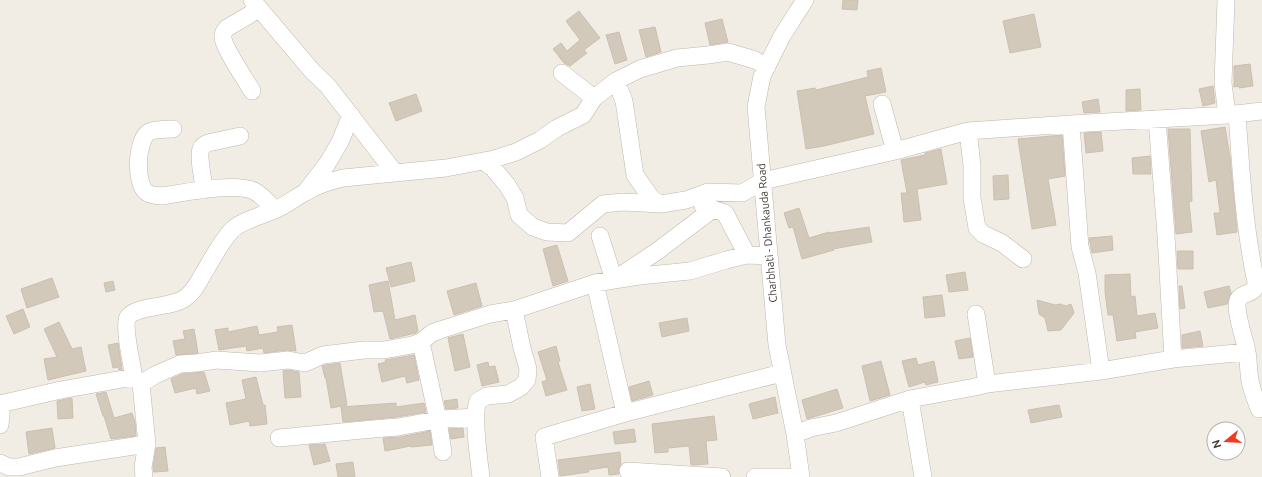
<svg xmlns="http://www.w3.org/2000/svg" width="1262" height="477" font-family="Ubuntu,sans-serif">
	<rect width="100%" height="100%" fill="#f1ede5"/>
	<path fill="#d2c9bb" stroke="#ccc0af" d="M843 0H858L857 10 842 9Z
		M579 11 600 38 584 50 587 53 570 66 564 63 553 49 561 43 567 51 580 40 566 21Z
		M1034 14 1041 47 1010 53 1003 21Z
		M722 19 728 42 710 45 705 23Z
		M655 27 661 52 646 57 639 30Z
		M619 32 627 60 615 64 606 35Z
		M1250 64 1253 86 1239 88V86L1234 87V66Z
		M881 68 886 92 865 96 874 134 824 146 806 149 797 91 815 88 816 90 868 77 867 71Z
		M1213 86 1215 103 1203 106 1199 89Z
		M1140 89 1141 110 1126 111V90Z
		M416 94 422 111 396 121 389 103Z
		M1098 99 1100 112 1084 113 1082 102Z
		M1225 127 1230 157 1237 232 1217 235 1214 213H1220L1216 180 1209 182 1201 131Z
		M1168 129H1190L1192 201 1189 202 1192 232 1176 234Z
		M1101 132 1103 151 1086 153 1084 133Z
		M1062 135 1065 176 1048 179 1056 225 1032 229 1018 139Z
		M941 149 947 184 917 189 921 220 904 222 901 193H907L901 160 925 155V153Z
		M1150 156 1151 174H1133L1132 158Z
		M1008 175 1009 199 994 200 993 176Z
		M799 208 809 238 829 232V233L869 227 872 242 833 249 834 250 802 259 793 227 789 228 784 213Z
		M1112 236 1113 250 1092 253 1089 238Z
		M557 245 568 281 553 286 543 249Z
		M1177 251H1193V269H1178Z
		M411 262 415 281 391 287 386 268Z
		M965 272 968 290 949 292 946 275Z
		M1130 274 1131 297 1135 296 1137 316 1155 313 1158 328 1135 332 1136 338 1117 341 1113 315H1108L1105 292V275Z
		M52 278 59 297 27 308 21 289Z
		M113 281 115 290 106 292 104 283Z
		M388 281 395 320 415 315 418 331 416 333 390 339 383 311 374 312 369 285Z
		M476 283 482 306 454 315 447 291Z
		M1179 286H1182L1185 308 1180 309Z
		M1229 286 1231 293 1227 304 1208 308 1204 292Z
		M942 295 945 316 925 318 923 297Z
		M1037 300 1055 305 1060 304 1066 306 1071 304 1074 313 1061 330 1048 331 1045 318 1039 314Z
		M23 309 30 327 14 334 6 316Z
		M687 318 689 331 662 337 659 323Z
		M59 322 72 349 81 347 86 371 48 380 44 359 57 357 44 329Z
		M292 325 296 351 287 350 264 353 263 348 247 351 246 346 219 350 215 330 228 328V332L257 326 259 335 278 332 277 327Z
		M194 329 198 353 176 355 173 341 185 339 183 331Z
		M1200 331 1203 346 1182 348V335Z
		M463 334 470 367 455 371 448 338Z
		M970 338 973 357 959 359 955 341Z
		M118 343 122 369 119 370 118 367 113 368 108 345Z
		M556 346 560 361 558 362 567 390 546 396 542 382 547 380 538 352Z
		M414 355 419 380 407 383 405 376 382 382 378 364 386 362 385 360Z
		M916 358 918 365 934 361 938 382 926 385 925 382 909 387 902 361Z
		M881 361 890 395 870 401 862 366Z
		M488 362 489 367 495 366 499 382 482 386 477 365Z
		M340 363 347 405 331 408 326 378H325L322 366 326 365Z
		M288 370 299 372 301 397 285 398 283 371Z
		M204 372 210 391 197 394 196 388 175 393 171 379 182 374Z
		M256 377 263 405H265L267 424 250 426 249 421 230 425 226 403 246 399 242 380Z
		M649 381 653 395 632 401 629 387Z
		M590 384 595 409 582 411 577 387Z
		M837 389 843 408 807 419 802 400Z
		M106 392 114 418 132 413 135 422 136 436 111 439 104 416H103L96 394Z
		M775 397 778 413 753 419 749 404Z
		M72 398 73 418 58 419 57 401Z
		M457 399 458 408 446 409 444 401Z
		M396 403V407L424 403 426 412 397 417 343 422 341 407Z
		M1059 405 1062 417 1031 423 1028 410Z
		M714 416 717 440 706 441 708 464 691 465 689 446 668 448V452L655 453 652 424Z
		M52 428 55 448 29 454 26 432Z
		M463 428 464 437 451 439 449 429Z
		M634 429 636 442 615 444 613 432Z
		M430 431 432 445 411 447V446L385 451 383 438 400 437Z
		M325 444 330 461 314 465 309 445Z
		M165 447 168 471 154 472 153 467 156 448Z
		M620 452 621 464 618 470 619 474 609 475 608 467 588 470 589 472 560 476 558 460Z
		M353 462 355 477H338L336 464Z"/>
	<g fill="none" stroke-linecap="round" stroke-linejoin="round">
		<defs>
			<path id="minor" d="M252 0 313 72 327 85 395 173
				M1226 0 1223 83 1227 115
				M562 73 594 98
				M616 81 624 101 635 175 652 199 661 204 686 200 708 192 742 193 763 181 895 151 968 131 1071 124 1227 115 1262 111
				M252 91C246 80 222 46 223 36 223 32 225 30 227 28L259 9
				M882 104 895 151
				M1237 114C1241 170 1244 227 1256 282 1256 296 1242 291 1238 300 1234 310 1245 340 1247 352 1249 363 1248 374 1251 385 1253 393 1256 401 1259 409L1262 408
				M1157 119 1166 235 1173 359
				M1071 124 1080 247 1087 273 1101 371
				M173 129C166 129 156 129 149 132 136 140 135 183 146 192 151 196 156 195 161 196 183 193 235 182 254 191 262 195 269 204 275 210
				M968 131 972 165V198L977 228 983 234 1002 243 1023 259
				M483 161 493 168 507 185 515 198 519 215 533 227 547 232 568 233 603 204 623 202 661 204
				M205 190C203 182 198 156 201 149 202 146 205 144 208 143L240 136
				M307 190 327 164 340 142 351 115
				M703 206 725 213 747 255
				M600 236 614 280 656 252 713 209
				M595 283 625 413
				M976 314 987 384
				M421 342 438 420 443 452
				M134 377C132 366 123 325 128 317 136 305 172 308 185 298 194 292 198 283 203 274 212 260 220 243 231 231 238 222 266 214 277 209 288 204 296 197 306 192 317 185 330 181 343 178L446 168 494 159 516 152 540 140 557 128 583 115 594 98 616 81 640 69 677 58 708 55 728 52 755 60 767 67
				M910 399 923 477
				M0 404 61 390 134 377 141 384
				M0 425 2 404
				M795 434 811 428 836 423 910 399 975 387 987 384 1101 371 1173 359 1247 352
				M279 438 373 429 398 427 442 419 476 417
				M0 463 9 467H19L55 458 147 444
				M628 471 722 477
				M144 477 143 467 147 444 141 384 155 375 180 364 196 363 217 360 260 363 288 360 305 363 323 355 364 350H384L412 345 421 342 432 333 440 330 490 314 514 310 595 283 639 276 690 271 726 260 747 255 769 256
				M481 477C479 459 472 416 478 401L487 396 508 394 521 387 527 380 528 369 522 348 514 310
				M550 477 544 437 625 413 782 373
				M755 477H790
				M801 477 795 434 777 345 756 107 762 76 782 36 805 0"/>
		</defs>
		<use href="#minor" stroke="#bfb8ab" stroke-width="18"/>
		<use href="#minor" stroke="#fff" stroke-width="17"/>
	</g>
	<g text-anchor="middle" stroke-width="4" stroke-linejoin="round" paint-order="stroke">
		<g font-size="11" fill="#433d35" stroke="#fff">
			<text transform="translate(767 233) rotate(-95)" y="4">Charbhati - Dhankauda Road</text>
		</g>
	</g>
	<g transform="translate(1226 441) rotate(252)"><circle r="19" fill="#ffffff" stroke="#b4b1ae"/>
	<path d="M0-3L7 15L0 10L-7 15Z" fill="#ec3c21"/>
	<text y="-6" font-size="11" font-weight="bold" text-anchor="middle" fill="#433d35">N</text>
	</g>
</svg>
